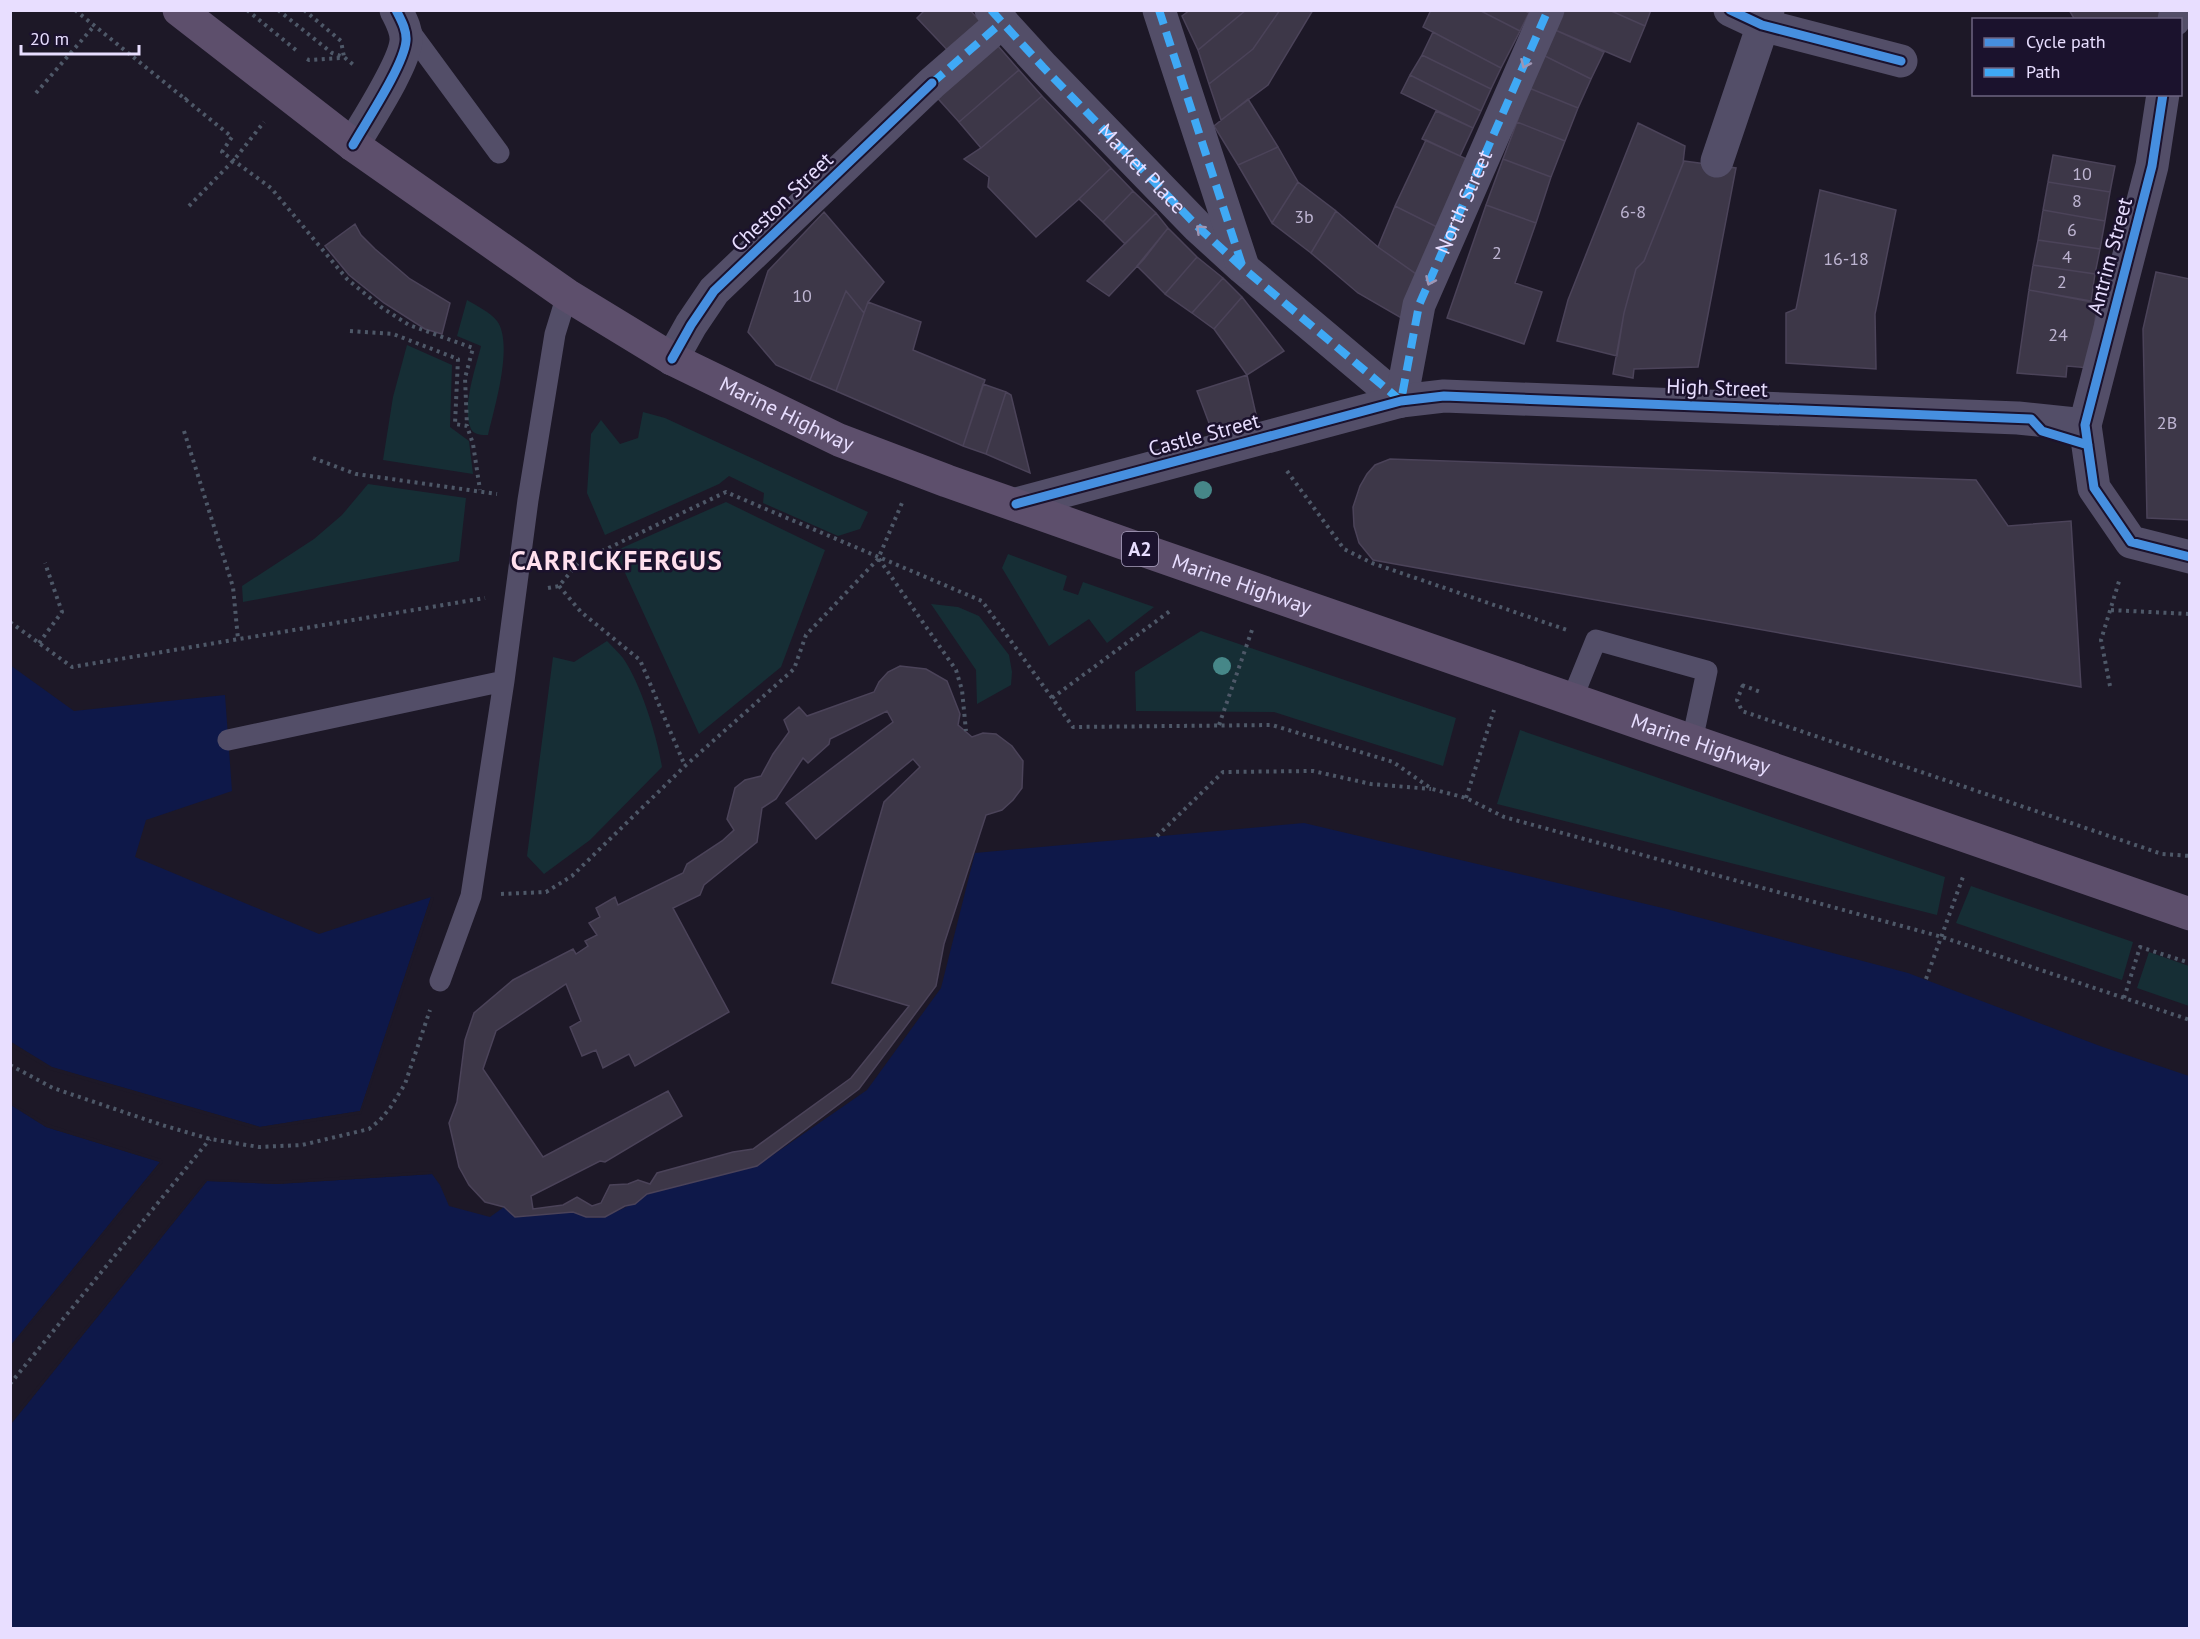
<svg xmlns="http://www.w3.org/2000/svg" width="2200" height="1639" font-family="'PT Sans',sans-serif">
	<rect width="100%" height="100%" fill="#1d1827"/>
	<path fill="#162e35" d="M467 300C477 306 490 312 497 321 514 344 494 409 488 435 482 435 474 435 471 429 461 409 476 367 481 346L457 336Z
		M407 345 452 365 450 427 469 441 473 474 383 460 393 397Z
		M643 412 665 418 868 512 860 529 838 536 763 503 764 493 729 476 719 484 605 535 587 493 591 434 601 420 620 444 638 438Z
		M368 484 466 498 459 561 243 602 242 586 314 539 342 515Z
		M726 502 825 550 781 667 699 734 615 551Z
		M1008 554 1067 576 1063 590 1078 595 1083 582 1154 607 1107 643 1089 619 1049 646 1002 568Z
		M931 604 958 607 979 616 1009 655 1012 672 1011 685 977 704 976 670Z
		M1201 631 1456 718 1443 766 1274 712 1136 711 1135 672Z
		M607 641C612 646 618 652 623 658 641 684 657 736 662 767L590 840 544 874 527 856 553 657 574 662Z
		M1520 730 1945 877 1937 915 1497 804Z
		M1971 886 2133 942 2122 980 1956 923Z
		M2149 952 2189 966V1006L2137 988Z"/>
	<path fill="#0e1849" d="M10 665 74 711 225 695 232 791 146 820 135 857 319 934 431 897 360 1111 260 1127 51 1067 11 1042Z
		M1304 823 1667 909 1908 973 2100 1046 2189 1076V1628H11V1424L207 1181 277 1184 432 1174 440 1185 449 1206 490 1217 504 1207 515 1217C531 1216 558 1210 573 1212 581 1213 587 1218 596 1218 606 1218 640 1201 647 1194L757 1166 867 1090 941 988 975 853Z
		M11 1105 46 1127 160 1162 11 1345Z"/>
	<path fill="#1d1827" d="M431 897 434 898 361 1114 259 1130 50 1070 10 1046 11 1042 52 1067 260 1127 360 1111Z
		M10 1102 48 1124 161 1159 163 1162 11 1348V1345L160 1162 46 1127 11 1105Z
		M433 1171 432 1174 277 1184 207 1181 11 1424 10 1420 206 1179 277 1181Z"/>
	<path fill="#3d3748" stroke="#4b4359" stroke-width="1.5" fill-rule="evenodd" d="M925 10H970L986 28 954 57 917 18Z
		M1190 10H1246L1198 50 1182 16Z
		M1246 10H1280L1253 49 1209 84 1198 50Z
		M1280 10H1313L1268 85 1221 120 1209 84 1253 49Z
		M1431 10H1479L1520 31 1501 68 1423 27Z
		M1479 10H1524L1529 13 1520 31Z
		M1561 10H1609L1645 26 1630 62 1553 29Z
		M1609 10H1651L1645 26Z
		M2069 10H2163L2162 20H2075Z
		M1553 29 1604 52 1591 79 1541 54Z
		M1433 32 1501 68 1491 89 1422 55Z
		M992 39 1019 70 959 122 932 92Z
		M1541 54 1591 79 1578 108 1529 88Z
		M1422 55 1491 89 1481 111 1410 75Z
		M1019 70 1042 96 981 148 959 122Z
		M1410 75 1481 111 1473 128 1401 93Z
		M1529 88 1578 108 1565 141 1517 122Z
		M1042 96 1111 168 1079 199 1036 237 988 187 989 177 964 159 981 148Z
		M1248 99 1278 147 1238 165 1214 126Z
		M1436 111 1473 128 1460 156 1422 139Z
		M1517 122 1565 141 1551 177 1503 159Z
		M1638 123 1685 146 1683 163 1644 261 1636 269 1624 313 1617 356 1557 341 1568 300Z
		M1426 140 1471 161 1439 228 1395 206Z
		M1278 147 1298 182 1272 223 1238 165Z
		M2053 155 2115 166 2110 192 2048 182Z
		M1503 159 1551 177 1536 223 1486 205Z
		M1684 161 1736 168 1698 367 1634 369 1633 378 1613 374 1624 313 1636 269 1644 261Z
		M1111 168 1133 191 1103 222 1079 199Z
		M1298 182 1336 211 1311 253 1272 223Z
		M2048 182 2110 192 2105 221 2043 210Z
		M1820 190 1896 210 1875 314 1876 369 1786 363V313L1796 309Z
		M1133 191 1156 213 1125 244 1103 222Z
		M1486 205 1536 223 1515 283 1542 292 1524 344 1447 318Z
		M1395 206 1439 228 1419 276 1378 247Z
		M2043 210 2105 221 2100 249 2038 240Z
		M1336 211 1378 247 1419 276 1403 319 1358 293 1311 253Z
		M824 212 884 282 868 302 864 313 846 291 810 380 776 365 748 332 768 271Z
		M1156 213 1168 228 1144 259 1109 296 1087 281Z
		M355 224 361 235 375 249 410 279 450 303 442 334 425 329 384 303 349 275 325 246Z
		M1168 228 1197 257 1165 294 1137 266Z
		M2038 240 2100 249 2095 274 2033 265Z
		M1197 257 1223 278 1192 313 1165 294Z
		M2033 265 2095 274 2091 301 2029 290Z
		M2156 272 2190 279V520L2147 518 2143 329Z
		M1223 278 1242 297 1214 329 1192 313Z
		M2029 290 2097 303 2090 368 2067 366 2066 377 2017 373Z
		M846 291 864 313 836 391 810 380Z
		M1242 297 1284 351 1247 375 1214 329Z
		M868 302 921 322 913 350 985 380 963 446 836 391Z
		M1247 375 1260 432 1215 439 1197 391Z
		M983 384 1006 392 986 454 963 446Z
		M1006 392 1011 395 1030 473 986 454Z
		M1390 459 1976 480 2008 526 2071 521 2081 687 1373 560 1359 543 1354 526 1353 507 1360 486 1367 474 1375 465Z
		M900 666 926 669 947 681 960 714 958 725 972 737 983 733 996 734 1012 746 1023 761 1022 788 1013 800 1002 810 986 815 944 944 936 986 859 1089 757 1166 647 1194 635 1204 625 1206 605 1217H586L573 1212 515 1217 504 1207 485 1202 469 1185 459 1167 449 1123 457 1102 465 1040 474 1013 513 980 573 949 576 954 588 946 585 941 597 935 589 923 600 917 596 908 615 897 618 905 683 873 687 864 722 841 734 830 727 819 735 788 745 780 761 776 773 754 789 732 784 720 799 707 807 716 874 692 879 682 888 672ZM887 711 893 722 786 803 816 839 913 759 920 767 884 802 832 983 909 1006 851 1078 753 1149 733 1152 657 1173 650 1184 638 1180 628 1184 610 1185 601 1203 592 1206 577 1197 563 1205 533 1209 531 1196 600 1161 605 1162 682 1116 668 1091 543 1157 483 1069 496 1031 566 984 581 1021 570 1027 582 1056 596 1050 603 1068 629 1054 635 1066 729 1012 673 908 700 895 704 885 757 842 762 808 776 799 803 758 808 763 829 744 830 739Z"/>
	<g fill="none" stroke-linecap="round" stroke-linejoin="round">
		<path stroke="#4e5868" stroke-width="4" stroke-dasharray="3 4.5" stroke-linecap="butt" d="M75 10 232 137 222 152 271 188 347 279 381 307 409 325 473 348 465 378 467 426
			M247 10 296 50
			M278 10 332 53 344 57 356 67
			M304 10 341 41 344 57
			M307 59 309 60 341 58
			M36 93 94 26
			M185 100 190 95
			M189 206 234 160 264 122
			M350 331 393 334 458 359 455 424 467 426 473 444 480 490
			M184 431 233 587 238 639
			M313 458 356 474 497 494
			M1287 471 1344 549 1372 563 1567 630
			M879 559 956 670 962 690 966 731
			M559 586 581 612 640 660 685 766
			M548 588 559 586 579 562 726 492 982 601 1073 727 1272 725 1393 762 1432 789 1466 798 1504 817 1942 937 2190 1020
			M2111 610 2190 614
			M10 622 72 667 485 598
			M39 643 62 612 45 563
			M1742 685 1763 693
			M1743 685 1737 700 1742 711 2162 854 2190 856
			M2110 686 2101 640 2120 578
			M1052 698 1170 611
			M1219 725 1253 627
			M1466 798 1494 710
			M1157 836 1223 772 1313 771 1371 784 1431 789
			M501 894 546 892 572 876 685 766 794 669 806 635 878 559 902 503
			M1926 979 1964 874
			M2124 998 2140 947 2190 963
			M10 1065 53 1088 162 1125 210 1139 259 1147 302 1145 369 1129 380 1120 390 1108 405 1084 430 1010
			M10 1384 210 1139"/>
		<path stroke="#534e68" stroke-width="21" d="M405 25 499 153
			M1572 699 1596 640 1707 671 1692 741
			M228 740 504 681
			M440 981 471 896 504 681 528 500 555 334 567 295"/>
		<g stroke="#534e68" stroke-width="33">
			<path d="M991 10 1043 67 1197 226 1243 268 1401 401"/>
			<path d="M1159 10 1243 267"/>
			<path d="M1730 10 1762 25 1901 61"/>
			<path d="M2174 20 2176 10"/>
			<path d="M2163 94 2152 166 2085 425 2094 488 2131 542 2190 557"/>
			<path d="M353 145C366 122 404 65 406 41 407 30 401 20 396 10"/>
			<path d="M1717 161 1768 10"/>
			<path d="M672 359 691 325 714 291 932 83 1001 23"/>
			<path id="s1" d="M1401 401 1419 305 1548 10"/>
			<path d="M1016 504 1401 401 1444 396 2018 418 2085 425"/>
		</g>
		<path stroke="#5d4f6c" stroke-width="33" id="s2" d="M179 10 353 145 567 295 672 359 839 440 947 481 1151 553 2190 914"/>
		<g stroke="#3fa9f5" stroke-width="8" stroke-dasharray="15 8" stroke-linecap="butt">
			<path id="s3" d="M991 10 1043 67 1197 226 1243 268 1401 401 1419 305 1548 10"/>
			<path d="M1159 10 1242 265"/>
			<path d="M932 83 1001 23"/>
		</g>
		<defs>
			<path id="cycleway" d="M1730 10 1762 25 1901 61
				M2163 94 2152 166 2085 425 2094 488 2131 542 2190 557
				M353 145C366 122 404 65 406 41 407 30 401 20 396 10
				M672 359 691 325 714 291 932 83
				M1016 504 1401 401 1444 396 2031 419 2042 431 2088 445"/>
		</defs>
		<use href="#cycleway" stroke="#1b122d" stroke-width="13"/>
		<use href="#cycleway" stroke="#468fdf" stroke-width="9"/>
	</g>
	<g fill="#468788">
		<circle cx="1203" cy="490" r="9"/>
		<circle cx="1222" cy="666" r="9"/>
	</g>
	<defs><path id="oneway-chevron" d="M-2-3.5L2.5 0L-2 3.5" fill="none" stroke-width="1.6" stroke-linecap="round" stroke-linejoin="round" transform="scale(1.5)"/></defs>
	<g stroke="#9e96b4">
		<use href="#oneway-chevron" transform="translate(1525 64) rotate(114)"/>
		<use href="#oneway-chevron" transform="translate(1200 229) rotate(-136)"/>
		<use href="#oneway-chevron" transform="translate(1430 281) rotate(114)"/>
	</g>
	<g text-anchor="middle" stroke-width="5" stroke-linejoin="round" paint-order="stroke">
		<g font-size="18" fill="#bdb4d1">
			<text x="2082" y="180">10</text>
			<text x="2077" y="207">8</text>
			<text x="1633" y="218">6-8</text>
			<text x="1304" y="223">3b</text>
			<text x="2072" y="236">6</text>
			<text x="1497" y="259">2</text>
			<text x="2067" y="263">4</text>
			<text x="1846" y="265">16-18</text>
			<text x="2062" y="288">2</text>
			<text x="802" y="302">10</text>
			<text x="2058" y="341">24</text>
			<text x="2167" y="429">2B</text>
		</g>
		<rect fill="#1b122d" stroke="#aaa1c0" stroke-width="1.5" x="1122" y="532" width="36" height="34" rx="4.5"/>
		<g font-size="20" font-weight="bold" fill="#e8deff">
			<text x="1140" y="556">A2</text>
		</g>
		<g font-size="21" fill="#e8deff" stroke="#1b122d">
			<text dy="7" stroke="none"><textPath href="#s3" startOffset="219">Market Place</textPath></text>
			<text transform="translate(782 202) rotate(-44)" y="7">Cheston Street</text>
			<text dy="7" stroke="none"><textPath href="#s1" startOffset="210">North Street</textPath></text>
			<text transform="translate(2110 256) rotate(-75)" y="7">Antrim Street</text>
			<text transform="translate(1717 388) rotate(2)" y="7">High Street</text>
			<text dy="7" stroke="none"><textPath href="#s2" startOffset="732">Marine Highway</textPath></text>
			<text transform="translate(1204 435) rotate(-15)" y="7">Castle Street</text>
			<text dy="7" stroke="none"><textPath href="#s2" startOffset="1218">Marine Highway</textPath></text>
			<text dy="7" stroke="none"><textPath href="#s2" startOffset="1704">Marine Highway</textPath></text>
		</g>
		<g font-size="27" font-weight="bold" letter-spacing="1.5" fill="#ffe0ee" stroke="#1b122d">
			<text x="617" y="570">CARRICKFERGUS</text>
		</g>
	</g>
	<rect width="2200" height="1639" fill="none" stroke="#e8deff" stroke-width="24"/>
	<rect x="1972" y="18" width="210" height="78" fill="#1b122d" stroke="#6d6481" stroke-width="1.5"/>
	<rect x="1984" y="38" width="30" height="9" fill="#468fdf" stroke="#6d6481" stroke-width="1.5"/>
	<text x="2026" y="48" font-size="18" fill="#e8deff">Cycle path</text>
	<rect x="1984" y="68" width="30" height="9" fill="#3fa9f5" stroke="#6d6481" stroke-width="1.5"/>
	<text x="2026" y="78" font-size="18" fill="#e8deff">Path</text>
	<path d="M21 45v9h118v-9" fill="none" stroke="#e8deff" stroke-width="3"/>
	<text x="30" y="45" font-size="18" fill="#e8deff" stroke="#1b122d" stroke-width="4.5" paint-order="stroke">20 m</text>
</svg>
